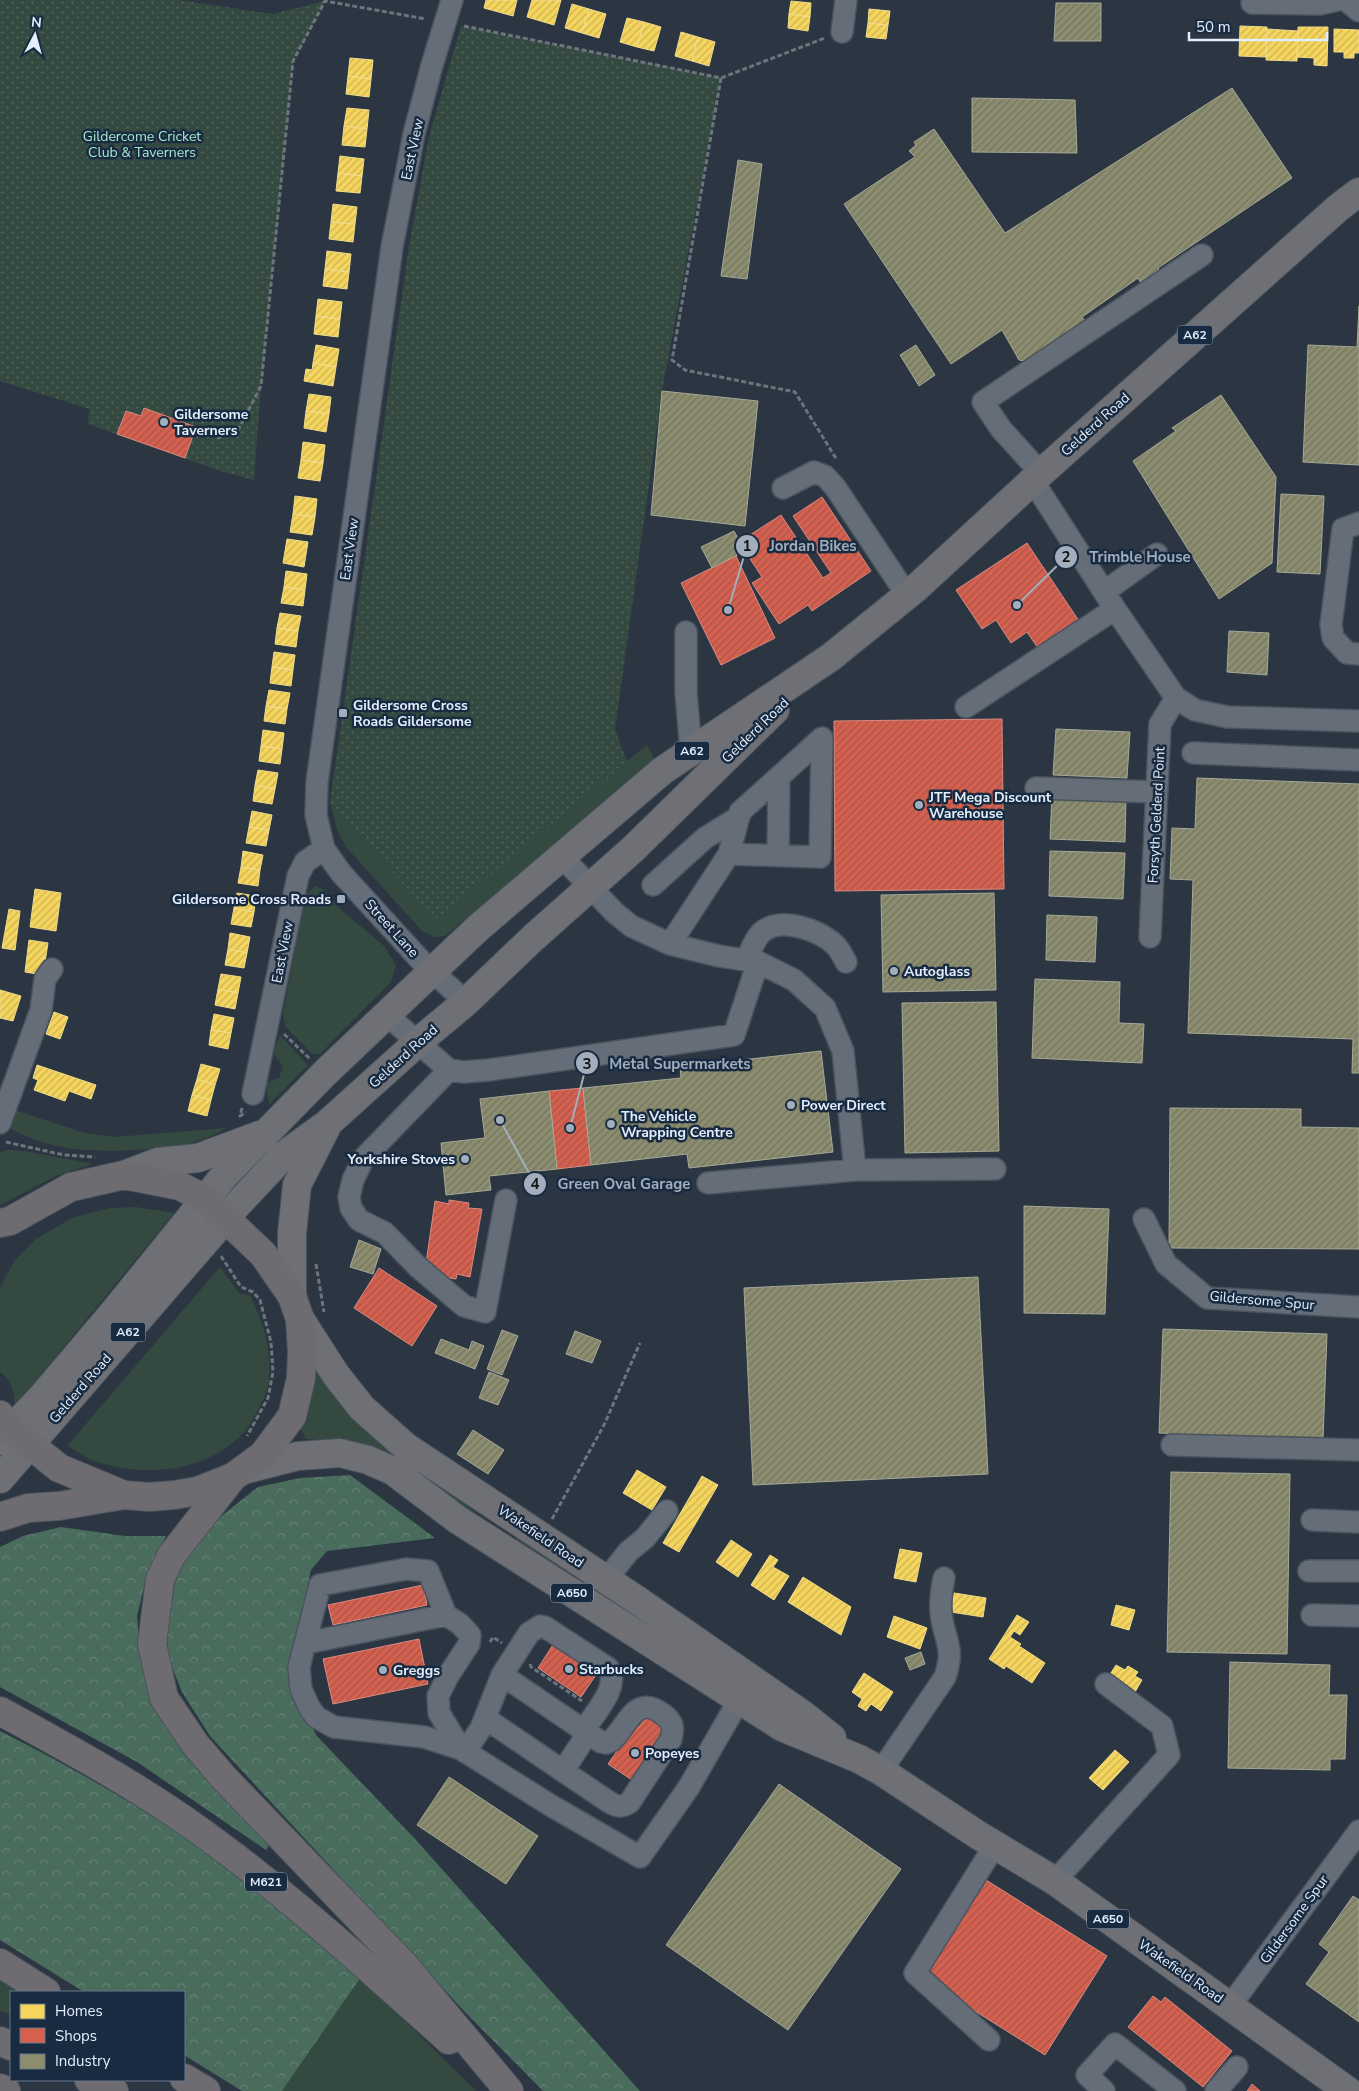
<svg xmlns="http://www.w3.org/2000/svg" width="1359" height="2091" font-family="'Nunito Sans',sans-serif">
	<defs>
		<pattern id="forest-crowns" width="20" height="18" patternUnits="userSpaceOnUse" patternTransform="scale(1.25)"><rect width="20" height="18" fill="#496c5d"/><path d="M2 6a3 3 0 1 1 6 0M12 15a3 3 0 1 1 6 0" fill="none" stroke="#638175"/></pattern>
		<pattern id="park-dots" width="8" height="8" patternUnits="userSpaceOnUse" patternTransform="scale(1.25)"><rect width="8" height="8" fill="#344940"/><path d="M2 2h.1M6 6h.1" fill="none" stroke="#51645c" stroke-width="1.8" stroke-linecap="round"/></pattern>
		<pattern id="homes-hatch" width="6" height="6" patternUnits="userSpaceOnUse" patternTransform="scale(1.25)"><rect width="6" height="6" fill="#f6d55c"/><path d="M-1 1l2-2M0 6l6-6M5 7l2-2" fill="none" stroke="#cab258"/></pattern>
		<pattern id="shops-hatch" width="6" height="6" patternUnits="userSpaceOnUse" patternTransform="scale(1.25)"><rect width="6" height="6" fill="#d6604d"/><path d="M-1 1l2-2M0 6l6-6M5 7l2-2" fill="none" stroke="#a3574d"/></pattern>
		<pattern id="industry-hatch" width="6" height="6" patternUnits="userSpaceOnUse" patternTransform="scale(1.25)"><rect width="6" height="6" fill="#8c8c6e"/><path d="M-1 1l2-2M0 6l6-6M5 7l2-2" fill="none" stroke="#737462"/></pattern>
	</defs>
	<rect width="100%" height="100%" fill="#2b3642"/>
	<path fill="#344940" d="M647 745 655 760 445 936 434 937 422 931 346 847 337 830 330 802 435 919Z
		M316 886 324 890 338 907 384 946 396 965 391 982 320 1054H312L285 1026 283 1014 306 894Z
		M280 1035 308 1065 269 1105 266 1085 270 1081 279 1078 283 1066 273 1053Z
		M14 1110 85 1133 114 1137 226 1128C201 1144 178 1146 150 1149 99 1153 51 1153 6 1126Z
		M9 1150 24 1151 93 1164 58 1175 0 1205V1152Z
		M136 1207 174 1213 15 1406C14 1392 12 1381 0 1372V1287L15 1260 36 1239 74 1217 110 1208Z
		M220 1267 240 1294 250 1295C263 1321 272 1350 269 1380 268 1390 262 1403 257 1412 253 1418 250 1426 245 1431 208 1472 148 1478 97 1462 87 1459 77 1451 67 1446Z
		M308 1358 331 1393 366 1431 429 1475 491 1525C478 1518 464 1510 452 1502 440 1493 431 1482 420 1473 382 1444 353 1438 306 1439L297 1421Z
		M521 1534 638 1614 637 1617 629 1614 516 1545V1538Z
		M361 1977 476 2091H282Z
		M0 1979 21 1992H11V2015L0 2011Z"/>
	<path fill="url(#forest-crowns)" d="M350 1475 435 1538 327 1551 311 1570 289 1675 316 1735 416 1840 640 2091H543L464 2011 210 1736 182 1692 170 1662 166 1635 176 1578 193 1546 220 1517 258 1487 300 1478Z
		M61 1527 125 1536H166L147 1575 137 1616 140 1651 175 1733 269 1845 266 1850 137 1762 0 1687V1547L23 1536Z
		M0 1731C84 1773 169 1823 244 1879 284 1910 322 1944 361 1977L282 2091H242L184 2055V1992H84L0 1940Z"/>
	<path fill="url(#park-dots)" d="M0 0H179L273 14 325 1 293 62 261 386 254 480 220 471 88 424 89 409 0 381Z
		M461 26 721 78 662 391 615 729 627 762 435 920 330 802 409 246 429 136Z"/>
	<path fill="url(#homes-hatch)" stroke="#f0dc8c" d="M486 0H517L513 16 484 8Z
		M532 0H561L554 25 527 17Z
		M791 1 811 3 810 17 789 14Z
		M572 4 589 9 582 33 565 28Z
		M589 9 606 14 599 38 582 33Z
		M869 9 890 11 888 25 868 23Z
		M789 14 810 17 808 31 788 28Z
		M627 18 644 22 637 47 620 42Z
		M644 22 661 27 654 51 637 47Z
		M868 23 888 25 886 39 866 37Z
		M1240 26 1267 27 1266 57 1239 56Z
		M1298 27H1328L1327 66 1314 65V58L1297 57Z
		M1267 29 1298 31 1297 61 1266 60Z
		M1334 29 1359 30V53H1354V58H1344V52H1334Z
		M681 32 698 37 692 61 675 56Z
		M698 37 715 42 709 66 692 61Z
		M350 58 373 60 371 79 348 76Z
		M348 76 371 79 369 97 346 94Z
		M347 108 369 110 367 129 344 126Z
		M344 126 367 129 365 147 342 145Z
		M340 156 364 159 362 176 338 173Z
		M338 173 362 176 360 193 336 191Z
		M333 204 357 207 355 224 331 222Z
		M331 222 355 224 353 242 329 239Z
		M327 251 351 254 349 272 325 269Z
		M325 269 349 272 347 289 323 286Z
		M318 299 342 302 340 319 316 316Z
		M316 316 340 319 338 337 314 334Z
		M316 345 339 349 336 367 313 363Z
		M313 363 336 367 333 386 304 381 306 369 312 370Z
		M309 394 331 397 329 414 306 411Z
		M306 411 329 414 326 432 304 428Z
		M303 442 325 445 323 463 301 460Z
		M301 460 323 463 320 481 298 478Z
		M295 496 317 499 315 517 293 514Z
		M293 514 315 517 312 535 290 532Z
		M287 539 308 542 304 567 283 563Z
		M286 571 307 574 305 590 284 587Z
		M284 587 305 590 303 606 281 603Z
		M280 613 301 616 298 631 277 628Z
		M277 628 298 631 296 647 275 644Z
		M274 652 295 655 293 670 272 667Z
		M272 667 293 670 291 686 270 683Z
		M269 690 290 693 287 709 266 706Z
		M266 706 287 709 285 724 264 721Z
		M263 730 284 733 282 749 261 746Z
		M261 746 282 749 280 764 259 761Z
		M258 770 278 773 275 789 255 785Z
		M255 785 275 789 272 804 253 801Z
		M252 811 272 815 269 830 249 827Z
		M249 827 269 830 266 846 246 843Z
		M243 851 263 855 260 870 241 867Z
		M241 867 260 870 258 886 238 883Z
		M35 889 61 893 56 931 30 927Z
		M237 893 256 896 254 912 234 908Z
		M234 908 254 912 251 927 231 924Z
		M9 909 20 911 15 950 2 948Z
		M230 933 250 937 247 953 228 949Z
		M29 940 48 943 43 975 25 972Z
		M228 949 247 953 244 968 225 965Z
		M221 974 241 977 238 993 218 989Z
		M218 989 238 993 235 1009 215 1005Z
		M0 990 21 996 13 1021 0 1018Z
		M54 1012 68 1017 60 1039 46 1034Z
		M214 1014 234 1018 231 1033 211 1030Z
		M211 1030 231 1033 228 1049 209 1045Z
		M201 1064 220 1069 215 1085 197 1079Z
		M37 1065 96 1085 91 1099 69 1091 65 1101 34 1090 38 1080 33 1078Z
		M197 1079 215 1085 211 1100 192 1095Z
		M192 1095 211 1100 207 1116 188 1111Z
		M637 1470 666 1487 652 1510 623 1493Z
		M702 1476 718 1485 679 1552 663 1543Z
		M731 1540 752 1554 738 1577 716 1562Z
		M900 1549 922 1553 916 1582 894 1578Z
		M770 1555 778 1560 773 1567 789 1576 774 1600 751 1585Z
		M803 1577 851 1607 841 1635 788 1602Z
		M954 1593 986 1598 983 1617 951 1612Z
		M1116 1605 1135 1610 1129 1630 1111 1625Z
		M1017 1615 1029 1622 1020 1635 1014 1631 1010 1637 1021 1644 1019 1646 1045 1663 1032 1683 1006 1666 1004 1669 989 1659Z
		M894 1616 927 1628 920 1649 887 1637Z
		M1116 1665 1125 1670 1128 1666 1138 1672 1135 1676 1142 1680 1135 1692 1109 1676Z
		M864 1673 893 1692 881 1711 871 1704 866 1711 858 1706 862 1699 852 1692Z
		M1115 1750 1129 1762 1103 1790 1089 1778Z"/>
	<path fill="url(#shops-hatch)" stroke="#da8b82" d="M144 408 196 427 185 458 117 434 126 411 141 416Z
		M822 497 871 571 812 611 808 605 779 624 752 583 762 577 739 542 781 515 823 578 831 573 793 516Z
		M1027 543 1079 621 1038 648 1027 632 1011 643 996 620 982 629 956 590Z
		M736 556 775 638 721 665 681 583Z
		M1002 719 1004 889 835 891 834 721Z
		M583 1088 591 1165 557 1169 549 1091Z
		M449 1200 469 1203 468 1208 482 1209 470 1277 457 1274 456 1279 437 1276 425 1270 435 1201 449 1204Z
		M379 1268 437 1306 412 1346 354 1308Z
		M423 1585 427 1605 333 1625 328 1605Z
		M419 1639 428 1684 333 1704 323 1659Z
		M556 1640 600 1669 581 1697 538 1668Z
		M650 1711 669 1724 635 1782 608 1764 635 1725 639 1727Z
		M986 1880 1107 1956 1045 2055 924 1979Z
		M1153 1996 1161 2002 1165 1997 1232 2051 1203 2087 1128 2027Z
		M1252 2084 1260 2091H1247Z"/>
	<path fill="url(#industry-hatch)" stroke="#a6a999" d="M1056 3H1101V41H1054Z
		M1232 88 1292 178 1158 268 1160 271 1142 285 1138 278 1082 317 1087 324 1029 362 1019 360 1002 330 951 364 844 204 915 157 909 151 916 145 914 142 934 129 1005 233Z
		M972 98 1075 100 1077 153 972 152Z
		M738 160 762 164 747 279 721 276Z
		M1359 306V465L1303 462 1308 345 1357 347Z
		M916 345 935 375 919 386 900 355Z
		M662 391 758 401 745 526 651 515Z
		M1221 395 1276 477 1272 563 1219 599 1133 461 1176 431 1172 428Z
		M1281 494 1324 496 1320 574 1277 572Z
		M734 531 745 551 712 568 701 547Z
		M1229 631 1269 633 1267 675 1227 672Z
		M1056 729 1130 732 1127 778 1053 775Z
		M1197 778 1359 784V1073H1352L1353 1039 1188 1033 1193 880 1170 879 1172 828 1195 829Z
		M1052 794 1126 797 1125 842 1050 839Z
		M1050 851 1125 853 1123 899 1049 896Z
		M994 893 996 990 883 992 881 895Z
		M1047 915 1097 917 1095 962 1046 960Z
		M1035 979 1120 982 1119 1023 1144 1024 1142 1063 1032 1058Z
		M996 1002 999 1151 905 1153 902 1003Z
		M821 1051 833 1152 689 1168 687 1154 591 1165 583 1088 681 1078 680 1067Z
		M549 1091 557 1169 489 1176 491 1190 446 1195 441 1143 485 1138 480 1099Z
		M1170 1108 1301 1109V1127L1359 1128V1249L1169 1248Z
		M1024 1206 1109 1209 1105 1314 1024 1313Z
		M359 1240 381 1249 373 1274 350 1267Z
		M978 1277 988 1474 753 1485 744 1288Z
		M1163 1329 1327 1334 1323 1439 1159 1433Z
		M502 1330 518 1336 502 1375 487 1369Z
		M575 1331 601 1341 592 1363 566 1354Z
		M441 1339 469 1350 472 1341 484 1346 475 1369 435 1353Z
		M489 1372 509 1380 498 1405 479 1398Z
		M473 1430 504 1450 488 1474 457 1454Z
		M1171 1472 1290 1474 1287 1654 1167 1652Z
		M921 1652 925 1664 910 1670 905 1658Z
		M1230 1662 1330 1665 1329 1695H1347L1345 1759H1330V1770L1228 1768Z
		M449 1777 538 1836 506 1884 417 1825Z
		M779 1784 901 1869 788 2030 666 1945Z
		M1353 1896 1359 1900V2022L1306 1984 1329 1952 1319 1944Z"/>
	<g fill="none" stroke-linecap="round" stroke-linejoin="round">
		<defs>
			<path id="minor" d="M452 0 432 65 414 134 392 247 317 782 316 815 324 849 341 873 424 964 466 1002
				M1346 0 1359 11
				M1252 3 1320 4 1338 0
				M842 32 846 0
				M1041 473 1001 429 983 402 1202 255
				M1033 481 1115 609 1176 698 1195 710 1227 717 1359 721
				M783 488 814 472 825 476 835 487 907 595
				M1359 523 1343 529 1331 625 1333 638 1347 653 1359 654
				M1104 592 1157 554
				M686 632V693L691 751
				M966 707 1115 609
				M1193 753 1359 760
				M1036 788 1157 792
				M778 855 779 777
				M562 857 614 912 631 926 670 944 719 956 758 962 794 980 825 1008 843 1051 855 1170 708 1183
				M653 885 705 838 739 817
				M1150 937 1160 724 1176 698
				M670 944 729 854 740 812 822 738 820 857 729 854
				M746 960C751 951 754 940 761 933 779 915 821 930 836 946 840 950 843 957 846 962
				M387 1015 449 1070 363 1159 353 1180 349 1197 351 1208 359 1220 385 1233 417 1266 464 1306 485 1312 506 1200
				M449 1070 464 1072 489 1070 734 1035 758 962
				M253 1094 298 876 305 862 324 849
				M0 1123 41 1010 45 979 52 969
				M855 1170 995 1169
				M1144 1219 1166 1264 1207 1298 1359 1307
				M1172 1445 1359 1450
				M1312 1520 1359 1522
				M1309 1571H1359
				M606 1580 628 1552 645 1538 667 1511
				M446 1615 428 1571 406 1569 320 1585 299 1667 301 1689 309 1707 316 1717 334 1727 424 1737 461 1749
				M1312 1615 1359 1616
				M306 1643 446 1615 460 1624 470 1635 469 1644 448 1676 438 1696 439 1713 461 1749 550 1805 640 1857 689 1787 739 1700
				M502 1675 529 1633 540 1626 545 1627 608 1668C621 1686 594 1714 584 1730
				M485 1718 563 1771 588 1733
				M465 1752 481 1728 502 1675 601 1742 606 1743 611 1741C628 1726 635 1692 664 1715 673 1722 674 1728 671 1739L630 1802C622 1808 618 1807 609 1802L563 1771
				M881 1771 945 1677C954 1650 947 1645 942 1620 939 1605 941 1592 944 1578
				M1055 1881 1169 1755 1162 1726 1106 1684
				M1230 2006 1359 1831
				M989 2040 915 1973 995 1845
				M1104 2091 1087 2075 1115 2044 1175 2091
				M1216 2091 1237 2067"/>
			<path id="major" d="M124 1175 158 1162 198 1158 260 1135
				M292 1296V1233L297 1185 326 1128
				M300 1319 336 1375 362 1408 406 1447 637 1600 802 1714 832 1738
				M0 1441 41 1398 113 1313 224 1176 326 1072 478 928 662 771 831 657 916 588 1041 473 1338 208 1359 192
				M243 1470 298 1456 340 1453 368 1460 393 1471 458 1520 782 1727 859 1759 881 1771 978 1835 1055 1881 1348 2091
				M0 1479 237 1205 284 1155 327 1124 418 1042 466 1002 533 938 633 849 775 710"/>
			<path id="highway" d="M0 1223 10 1221 71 1187 124 1175 180 1186 205 1199 263 1254 292 1296 300 1319 302 1352 301 1378 292 1416 263 1455 233 1477 198 1491 174 1495 149 1497 124 1495 59 1506 28 1508 0 1517
				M0 1415 12 1430 59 1468 124 1495
				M232 1478 171 1556 160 1580 152 1644 164 1698 195 1744 224 1778 404 1965 509 2091
				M0 1711C77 1753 154 1795 223 1848 302 1907 375 1974 449 2040
				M0 1963 46 1992
				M0 2041 11 2046
				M184 2078 206 2091
				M89 2080 114 2091
				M0 2088 6 2091"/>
		</defs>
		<use href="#minor" stroke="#4a545e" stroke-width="24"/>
		<use href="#major" stroke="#4a545e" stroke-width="30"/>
		<use href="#highway" stroke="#4a545e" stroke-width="30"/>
		<path stroke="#6c747c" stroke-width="3" stroke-dasharray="5 2.5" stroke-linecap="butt" d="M464 26 721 78 825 38
			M721 78 672 360 685 370 795 392 837 460
			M217 438 237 432 261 386 293 61 325 1 426 19
			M284 1034 310 1059
			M242 1108 240 1116 246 1112
			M6 1142 64 1155 95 1157
			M221 1256 241 1287 253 1292 260 1300 271 1342 273 1372 268 1398 247 1436
			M316 1264 324 1312
			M552 1519 604 1425 640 1343
			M490 1642 493 1637 502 1643
			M530 1664 531 1667 582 1701"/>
		<use href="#minor" stroke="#656d78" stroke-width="21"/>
		<use href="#major" stroke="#6f7075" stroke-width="28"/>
		<use href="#highway" stroke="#6e6c70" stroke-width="28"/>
	</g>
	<g fill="#a2aebb" stroke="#182b40" stroke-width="2">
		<circle cx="164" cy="422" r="5"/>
		<rect x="338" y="708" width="10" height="10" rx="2.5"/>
		<circle cx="919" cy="805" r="5"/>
		<rect x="336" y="894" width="10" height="10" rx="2.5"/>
		<circle cx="894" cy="971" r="5"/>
		<circle cx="791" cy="1105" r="5"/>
		<circle cx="611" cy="1124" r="5"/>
		<circle cx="465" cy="1159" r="5"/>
		<circle cx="569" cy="1669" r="5"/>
		<circle cx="383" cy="1670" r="5"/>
		<circle cx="635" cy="1753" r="5"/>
	</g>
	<g text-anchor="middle" stroke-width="5" stroke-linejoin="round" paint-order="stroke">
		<g fill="#182b40" stroke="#a5b4c4" stroke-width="1">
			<rect x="1177.5" y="325.5" width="35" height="19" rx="4"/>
			<rect x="674.5" y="741.5" width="35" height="19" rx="4"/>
			<rect x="110.5" y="1322.5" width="35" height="19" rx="4"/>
			<rect x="551" y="1583.5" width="42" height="19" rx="4"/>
			<rect x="245" y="1872.5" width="42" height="19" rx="4"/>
			<rect x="1087" y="1909.5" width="42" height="19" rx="4"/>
		</g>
		<g font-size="12" font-weight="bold" fill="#e2eefc">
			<text x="1195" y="339">A62</text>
			<text x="692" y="755">A62</text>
			<text x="128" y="1336">A62</text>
			<text x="572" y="1597">A650</text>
			<text x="266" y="1886">M621</text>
			<text x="1108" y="1923">A650</text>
		</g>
		<g font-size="14" fill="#a4e9c7" stroke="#182b40">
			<text x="142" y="141">Gildercome Cricket<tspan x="142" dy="16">Club &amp; Taverners</tspan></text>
		</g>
		<g font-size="14" fill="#e2eefc" stroke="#182b40">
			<text transform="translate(412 149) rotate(-78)" y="5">East View</text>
			<text transform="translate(1095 424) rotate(-42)" y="5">Gelderd Road</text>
			<text transform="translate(349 549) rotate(-82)" y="5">East View</text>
			<text transform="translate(755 730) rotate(-44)" y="5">Gelderd Road</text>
			<text transform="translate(1156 815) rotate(-87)" y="5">Forsyth Gelderd Point</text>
			<text transform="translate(392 928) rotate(48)" y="5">Street Lane</text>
			<text transform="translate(282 952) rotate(-79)" y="5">East View</text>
			<text transform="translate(403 1056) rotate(-42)" y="5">Gelderd Road</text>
			<text transform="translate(1262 1300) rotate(5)" y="5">Gildersome Spur</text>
			<text transform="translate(80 1388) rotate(-49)" y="5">Gelderd Road</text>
			<text transform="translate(541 1536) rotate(34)" y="5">Wakefield Road</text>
			<text transform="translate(1294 1919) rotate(-54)" y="5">Gildersome Spur</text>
			<text transform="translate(1181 1971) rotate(35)" y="5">Wakefield Road</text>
		</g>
		<g font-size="14" font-weight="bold" fill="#e2eefc" stroke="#182b40" text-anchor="start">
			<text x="174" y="419">Gildersome<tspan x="174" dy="16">Taverners</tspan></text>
			<text x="353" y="710">Gildersome Cross<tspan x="353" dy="16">Roads Gildersome</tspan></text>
			<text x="929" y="802">JTF Mega Discount<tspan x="929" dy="16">Warehouse</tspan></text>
			<text x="331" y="904" text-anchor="end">Gildersome Cross Roads</text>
			<text x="904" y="976">Autoglass</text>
			<text x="801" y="1110">Power Direct</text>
			<text x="621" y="1121">The Vehicle<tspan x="621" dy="16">Wrapping Centre</tspan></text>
			<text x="455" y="1164" text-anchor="end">Yorkshire Stoves</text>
			<text x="579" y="1674">Starbucks</text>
			<text x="393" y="1675">Greggs</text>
			<text x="645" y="1758">Popeyes</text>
		</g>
	</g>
	<path fill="none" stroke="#a2aebb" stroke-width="2" d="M728 610L747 546M1017 605L1066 557M570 1128L587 1063M500 1120L535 1184"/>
	<g fill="#a2aebb" stroke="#182b40" stroke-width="2">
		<circle cx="728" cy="610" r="5"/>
		<circle cx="1017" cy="605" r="5"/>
		<circle cx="570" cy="1128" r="5"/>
		<circle cx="500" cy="1120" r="5"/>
		<circle cx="747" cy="546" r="12"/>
		<circle cx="1066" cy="557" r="12"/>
		<circle cx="587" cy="1063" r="12"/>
		<circle cx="535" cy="1184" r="12"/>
	</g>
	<g font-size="15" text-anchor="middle" font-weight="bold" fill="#111">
		<text x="747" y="551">1</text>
		<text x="1066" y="562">2</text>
		<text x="587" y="1069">3</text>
		<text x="535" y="1189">4</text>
	</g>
	<g font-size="15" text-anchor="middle" font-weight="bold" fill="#a2aebb" stroke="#182b40" stroke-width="5" stroke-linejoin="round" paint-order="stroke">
		<text x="813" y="551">Jordan Bikes</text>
		<text x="1140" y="562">Trimble House</text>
		<text x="680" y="1069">Metal Supermarkets</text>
		<text x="624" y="1189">Green Oval Garage</text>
	</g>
	<rect x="10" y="1991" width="175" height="90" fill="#182b40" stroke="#69798b"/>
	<rect x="20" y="2004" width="25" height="15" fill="#f6d55c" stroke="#69798b"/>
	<text x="55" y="2016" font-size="15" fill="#e2eefc">Homes</text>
	<rect x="20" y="2028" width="25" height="15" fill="#d6604d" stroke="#69798b"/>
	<text x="55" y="2041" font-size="15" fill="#e2eefc">Shops</text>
	<rect x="20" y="2054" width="25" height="15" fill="#8c8c6e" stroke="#69798b"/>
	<text x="55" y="2066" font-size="15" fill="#e2eefc">Industry</text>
	<g transform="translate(35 35) rotate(6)" stroke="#182b40" stroke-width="4" paint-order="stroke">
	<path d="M0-4L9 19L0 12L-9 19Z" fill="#e2eefc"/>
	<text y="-8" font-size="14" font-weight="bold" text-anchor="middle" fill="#e2eefc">N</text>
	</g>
	<path d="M1189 32v8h138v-8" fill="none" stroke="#e2eefc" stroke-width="2.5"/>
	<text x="1196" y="32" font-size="15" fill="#e2eefc" stroke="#182b40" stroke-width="4" paint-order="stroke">50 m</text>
</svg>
